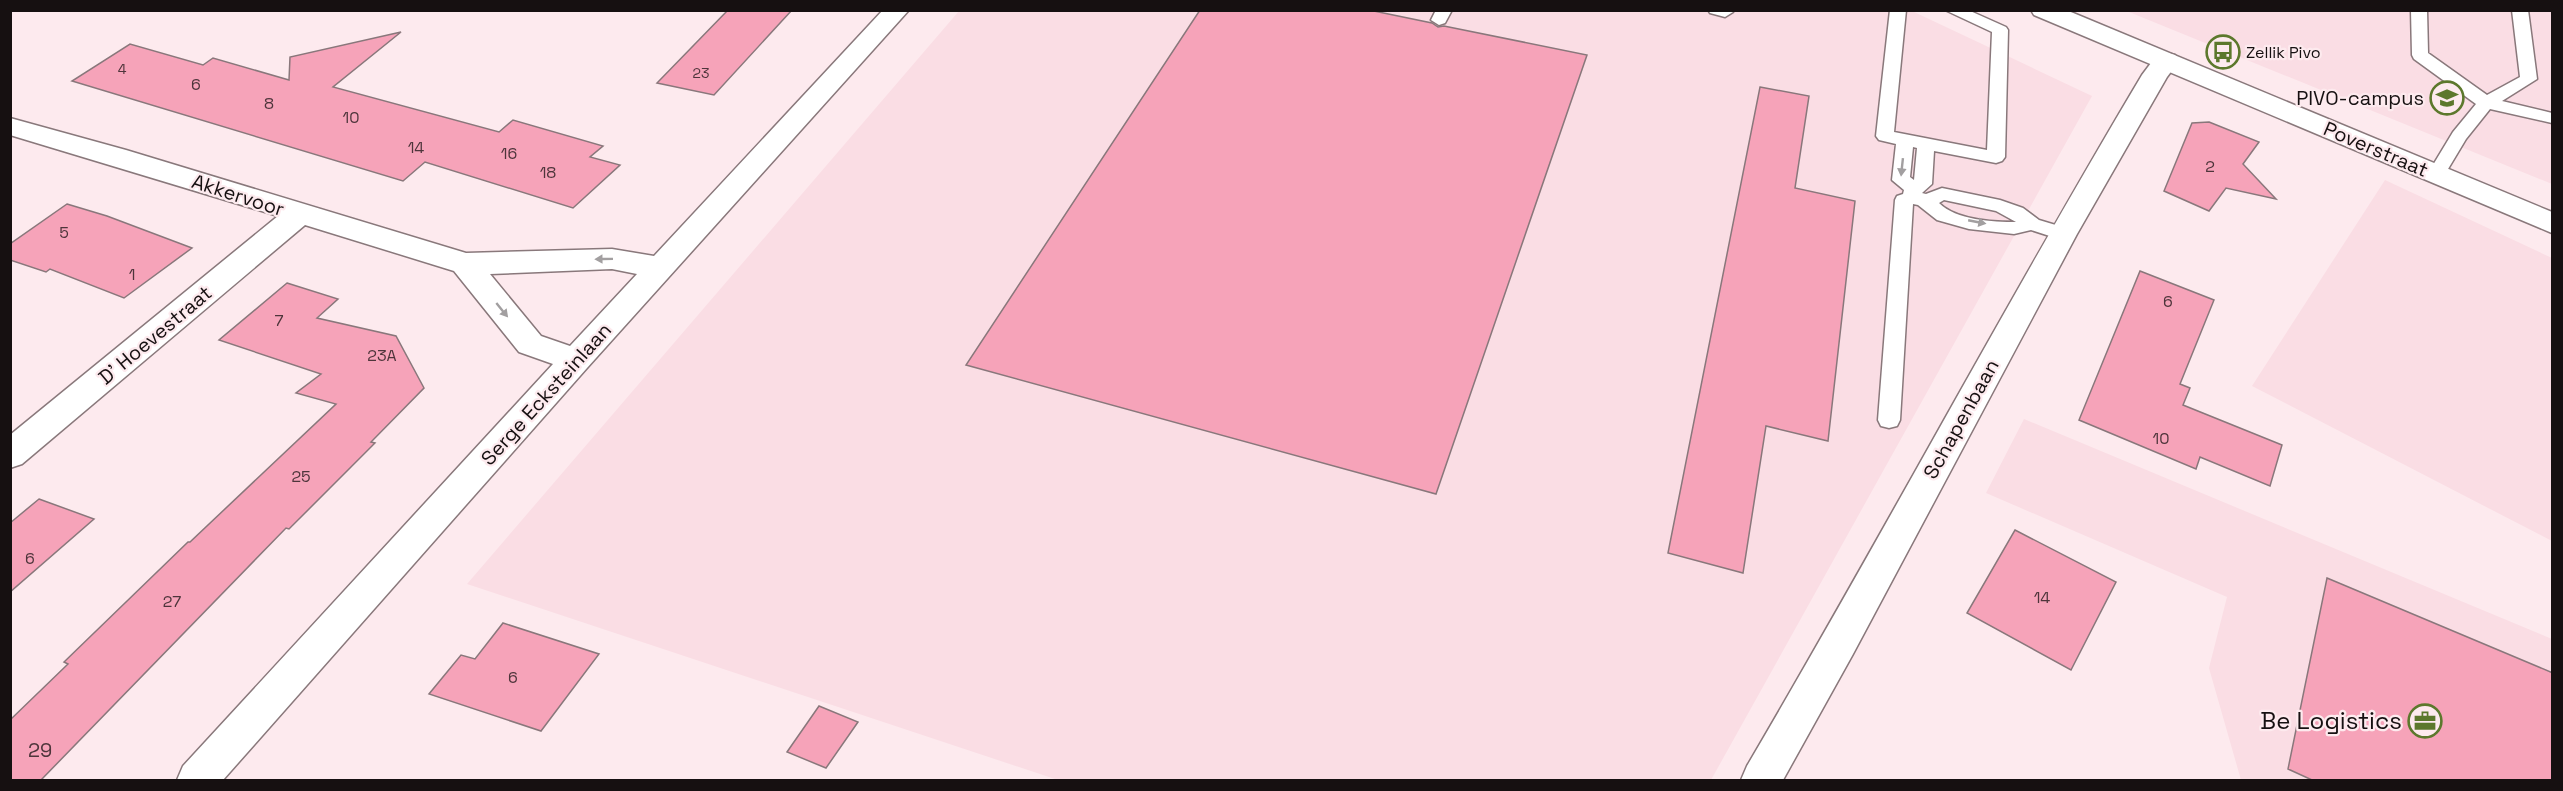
<svg xmlns="http://www.w3.org/2000/svg" width="2563" height="791" font-family="'Space Grotesk',sans-serif">
	<rect width="100%" height="100%" fill="#fdeaee"/>
	<path fill="#fadde4" d="M2129 10 2552 11V184L2129 12Z
		M959 11H1912L2092 96 1711 780H1058L467 584Z
		M2385 180 2552 258V541L2252 386Z
		M2024 419 2552 639V780H2241L2209 668 2227 597 1986 493Z"/>
	<path fill="#f6a3b9" stroke="#89777b" stroke-width="1.5" d="M728 10H792L714 95 657 83Z
		M1200 10H1369L1432 23 1438 27 1444 26 1587 55 1436 494 966 365Z
		M401 32 333 87 499 132 513 120 603 146 590 157 620 165 573 208 425 162 403 181 72 81 130 44 203 65 213 58 289 80 290 57Z
		M1760 87 1809 96 1795 188 1855 201 1828 441 1766 426 1743 573 1668 553Z
		M2209 122 2259 142 2243 164 2276 199 2226 188 2209 211 2164 191 2192 123Z
		M67 204 107 216 192 248 124 298 50 269 46 272 10 260V244Z
		M2140 271 2214 300 2180 384 2190 388 2183 405 2282 445 2270 486 2200 457 2196 469 2079 420Z
		M287 283 338 299 317 318 396 336 424 388 371 442 375 443 289 529 286 528 41 780H10V720L68 664 64 662 188 542H190L336 404 296 393 321 374 219 340Z
		M39 499 94 519 10 592V523Z
		M2015 530 2116 582 2071 670 1967 613Z
		M2327 578 2553 673V780H2312L2288 769Z
		M503 623 599 654 541 731 429 694 461 655 475 659Z
		M819 706 858 722 826 768 787 752Z"/>
	<g fill="none" stroke-linecap="round" stroke-linejoin="round">
		<defs>
			<path id="lane" d="M1436 10H1452L1445 23 1439 25 1431 20Z
				M1708 10H1732L1733 12 1725 17 1710 13Z
				M1890 10H1906L1894 132 1987 150 1992 32 1945 10H1968L2006 27 2008 30 2005 157 2002 161 1996 163 1934 151 1932 184 1922 193 1926 194 1942 188 2000 200 2023 208 2039 220 2069 229 2071 234 2069 239 2062 240 2031 230 2014 234 1969 229 1937 220 1918 205 1913 204 1900 420 1897 426 1889 428 1881 426 1878 420 1895 200 1897 196 1903 194 1904 190 1892 180 1896 144 1879 140 1876 136ZM1913 147 1917 148 1914 180 1910 177ZM1944 200 1996 211 2016 222C1993 222 1956 220 1939 203Z
				M2411 10H2427L2428 53 2487 95 2520 77 2512 10H2528L2537 79 2502 101 2552 113V123L2490 109 2466 139 2442 179H2430L2427 175 2453 132 2476 104 2414 59 2412 55Z"/>
			<path id="street" d="M883 10H909L587 368 223 780H177L183 766 553 364 519 352 454 271 305 225 22 464 10 468V435L278 216 10 135V118L126 150 466 253 612 249 654 256ZM612 269 637 274 570 346 541 336 490 274Z
				M2166 53 2175 55 2179 61 2167 77 2077 234 1853 654 1783 780H1741L1747 766C1881 538 2006 303 2142 75L2157 55Z"/>
			<path id="secondary" d="M2031 10H2066L2552 212V233L2034 15Z"/>
		</defs>
		<use href="#lane" stroke="#89787b" stroke-width="3"/>
		<use href="#street" stroke="#89787b" stroke-width="3"/>
		<use href="#secondary" stroke="#89787b" stroke-width="3"/>
		<use href="#lane" fill="#fff" fill-rule="evenodd"/>
		<use href="#street" fill="#fff" fill-rule="evenodd"/>
		<use href="#secondary" fill="#fff" fill-rule="evenodd"/>
	</g>
	<defs><path id="oneway-solid" d="M-6-.8H1V-3.2L6.5 0L1 3.2V.8H-6Z" transform="scale(1.5)"/></defs>
	<g fill="#a29fa0">
		<use href="#oneway-solid" transform="translate(1902 167) rotate(96)"/>
		<use href="#oneway-solid" transform="translate(1977 222) rotate(11)"/>
		<use href="#oneway-solid" transform="translate(604 259) rotate(179)"/>
		<use href="#oneway-solid" transform="translate(502 310) rotate(51)"/>
	</g>
	<defs>
		<symbol id="bus-ring" viewBox="-11 -11 22 22"><circle r="9.5" fill="#fdeaee" stroke="#5c782c" stroke-width="1.5"/><path d="M-5-6H5V4H4V6H2V4H-2V6H-4V4H-5ZM-3.5-4V0h7V-4ZM-3.5 1.2v1.5H-2V1.2ZM2 1.2v1.5H3.5V1.2Z" fill="#5c782c"/></symbol>
		<symbol id="university-ring" viewBox="-11 -11 22 22"><circle r="9.5" fill="#fdeaee" stroke="#5c782c" stroke-width="1.5"/><path d="M0-5L7-2L0 1L-7-2ZM-4 1L0 2.5L4 1V4Q0 6-4 4Z" fill="#5c782c"/></symbol>
		<symbol id="office-ring" viewBox="-11 -11 22 22"><circle r="9.5" fill="#fdeaee" stroke="#5c782c" stroke-width="1.5"/><path d="M-6-3h4V-5.5h4V-3h4V5H-6ZM-1-4.5V-3h2v-1.5ZM-6 0V1H6V0Z" fill="#5c782c"/></symbol>
	</defs>
	<g fill-rule="evenodd">
		<use href="#bus-ring" x="2204" y="33" width="38" height="38"/>
		<use href="#university-ring" x="2428" y="79" width="38" height="38"/>
		<use href="#office-ring" x="2406" y="702" width="38" height="38"/>
	</g>
	<g text-anchor="middle" stroke-width="4.5" stroke-linejoin="round" paint-order="stroke">
		<g font-size="14" fill="#4e353b">
			<text x="122" y="74">4</text>
			<text x="701" y="78">23</text>
		</g>
		<g font-size="16" fill="#161011" stroke="#fdeaee" text-anchor="start">
			<text x="2246" y="58">Zellik Pivo</text>
		</g>
		<g font-size="16" fill="#4e353b">
			<text x="196" y="90">6</text>
			<text x="269" y="109">8</text>
			<text x="351" y="123">10</text>
			<text x="416" y="153">14</text>
			<text x="509" y="159">16</text>
			<text x="2210" y="172">2</text>
			<text x="548" y="178">18</text>
			<text x="64" y="238">5</text>
			<text x="132" y="280">1</text>
			<text x="2168" y="307">6</text>
			<text x="279" y="326">7</text>
			<text x="382" y="361">23A</text>
			<text x="2161" y="444">10</text>
			<text x="301" y="482">25</text>
			<text x="30" y="564">6</text>
			<text x="2042" y="603">14</text>
			<text x="172" y="607">27</text>
			<text x="513" y="683">6</text>
		</g>
		<g font-size="20" fill="#161011" stroke="#fdeaee" text-anchor="end">
			<text x="2424" y="105">PIVO-campus</text>
		</g>
		<g font-size="20" fill="#161011" stroke="#fdeaee">
			<text transform="translate(2376 149) rotate(23)" y="7">Poverstraat</text>
			<text transform="translate(238 195) rotate(18)" y="7">Akkervoor</text>
			<text transform="translate(155 335) rotate(-40)" y="7">D' Hoevestraat</text>
			<text transform="translate(546 394) rotate(-48)" y="7">Serge Ecksteinlaan</text>
			<text transform="translate(1961 419) rotate(-61)" y="7">Schapenbaan</text>
		</g>
		<g font-size="20" fill="#4e353b">
			<text x="40" y="757">29</text>
		</g>
		<g font-size="24" fill="#161011" stroke="#fdeaee" text-anchor="end">
			<text x="2402" y="729">Be Logistics</text>
		</g>
	</g>
	<rect width="2563" height="791" fill="none" stroke="#161011" stroke-width="24"/>
</svg>
